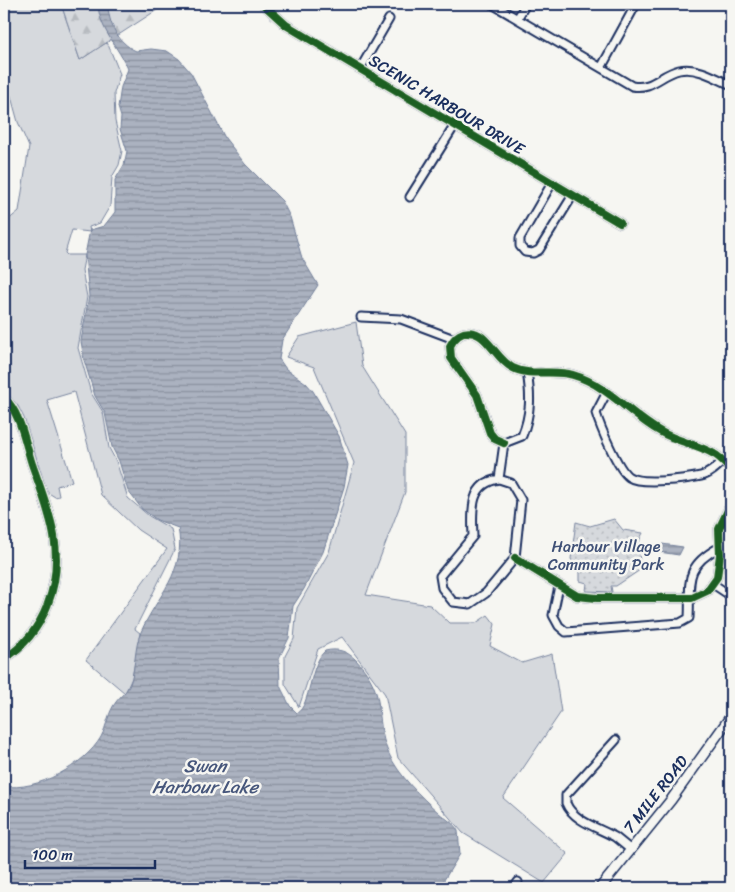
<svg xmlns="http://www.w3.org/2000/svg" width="735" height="892" font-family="Sriracha,sans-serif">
	<defs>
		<pattern id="forest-firs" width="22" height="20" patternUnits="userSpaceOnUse" patternTransform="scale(1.25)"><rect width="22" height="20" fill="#d6d9dd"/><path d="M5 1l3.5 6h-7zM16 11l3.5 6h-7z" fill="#b7bbc0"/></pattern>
		<pattern id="park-dots" width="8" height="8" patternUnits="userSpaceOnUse" patternTransform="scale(1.25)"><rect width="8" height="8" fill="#d6d9dd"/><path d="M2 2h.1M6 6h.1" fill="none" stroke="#b7bbc0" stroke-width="1.8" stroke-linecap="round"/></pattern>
		<pattern id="water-rules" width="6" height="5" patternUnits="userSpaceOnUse" patternTransform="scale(1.25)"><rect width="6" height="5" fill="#abb2c0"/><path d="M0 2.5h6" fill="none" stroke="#8a919f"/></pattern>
	</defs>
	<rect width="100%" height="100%" fill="#f6f6f2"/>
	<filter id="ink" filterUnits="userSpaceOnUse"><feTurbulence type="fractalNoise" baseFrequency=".02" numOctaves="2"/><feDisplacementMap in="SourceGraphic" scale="10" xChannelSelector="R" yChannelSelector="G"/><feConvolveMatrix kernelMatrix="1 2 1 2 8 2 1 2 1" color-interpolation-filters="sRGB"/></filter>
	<g filter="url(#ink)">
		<path fill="#d6d9dd" stroke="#78849e" d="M4 4H61L80 60 107 42 120 74 114 93 115 121 122 151 119 165 112 177 110 206 100 223 89 227 90 232 72 230 65 253 67 255H85L82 270 87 297 78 348 91 393 103 412 109 448 116 461 128 498 149 516 171 529 175 549 135 629 140 633 132 678 125 693 86 660 167 549 138 530 101 495 74 392 47 400 72 481 57 486 59 496 55 497 47 492 24 418 18 406 4 390V307L7 295 4 294V236L7 221 19 211 29 147 18 122 4 71Z
			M356 322 362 366 405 435V492L366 595 430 605 449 623H476L488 615 495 624 490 646 522 663 552 654 561 712 503 798 568 854 544 883 463 833 398 758 385 694 342 637 318 649 299 707 285 684V656L294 639 297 608 329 552 354 463 314 367 286 357 299 337Z"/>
		<path fill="url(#forest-firs)" stroke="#78849e" d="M61 4H166L80 60Z"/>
		<path fill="url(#park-dots)" stroke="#78849e" d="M614 519 623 530 643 533C635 545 641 556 640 570L616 586H611L612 592 586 591 587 583 580 581V573L571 559 576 522 590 526Z"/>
		<path fill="url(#water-rules)" stroke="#717e99" d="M98 4H108C108 23 118 43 136 51L151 49 167 51 179 59 191 73 225 138 245 164 282 201 290 217 302 258 318 285 282 340 279 359 286 369 306 383 313 391 339 436 348 465 344 487 323 552 304 589 293 606 289 638 279 658 280 686 290 706 297 713C311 705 309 665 325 651 338 648 347 651 356 660 389 695 373 716 388 752 398 775 421 797 439 813 446 819 454 823 458 831L460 854 439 888H4V786C36 792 85 765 101 737 107 726 108 712 116 702 121 695 127 692 130 684 136 668 134 648 141 632 157 595 187 572 178 528L157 520 142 509 128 491 119 461 112 447 105 413 95 396 84 360 81 341 89 296 85 255 90 230 104 226 115 212V180L124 165 127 151 120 129 121 117 118 107 121 87 128 69C119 48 99 29 98 4Z
			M662 544 683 547 679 555 659 552Z"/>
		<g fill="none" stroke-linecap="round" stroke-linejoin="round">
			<defs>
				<path id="minor" d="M263 4 286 25 620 223
					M492 4 632 86C652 90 661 74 679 70 696 66 716 78 731 85
					M517 19 526 4
					M601 68 635 6
					M360 69 389 19
					M552 183 520 238V246L525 252 533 253 539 250 573 195
					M410 197 455 125
					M361 317 401 319 454 339
					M607 392 596 413C600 426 618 470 629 477 641 485 687 479 701 476 710 474 717 467 723 461
					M4 398C21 413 25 443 32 464 40 487 50 512 54 536 62 583 45 633 4 659
					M504 443 495 439 490 433 477 395 451 358 450 346C455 336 463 330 474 333 488 336 498 361 513 368 531 377 553 369 573 375 608 385 630 415 661 432 678 442 697 444 714 454 720 457 726 464 731 469
					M504 443 499 479C469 483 472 512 473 536L440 576 442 588 453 602 470 604 486 593 515 558
					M504 443 522 436C531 414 531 396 527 372
					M499 479 511 483 521 500 515 558
					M515 558 577 596 597 598H692L707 591 717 577 720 555 719 529 731 504
					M713 584 731 596
					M559 586 553 615 559 626 566 632 680 623 689 618C691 584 682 568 718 548
					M616 740 566 795V803C573 821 599 828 615 837 620 841 626 846 631 850
					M514 888 518 882"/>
				<path id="tertiary" d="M600 888 671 800 731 716"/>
			</defs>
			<use href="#minor" stroke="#1b2f5e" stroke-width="11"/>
			<use href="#tertiary" stroke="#1b2f5e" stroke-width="12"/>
			<use href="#minor" stroke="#f6f6f2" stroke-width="7"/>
			<use href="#tertiary" stroke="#f6f6f2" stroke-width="9"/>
			<defs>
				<path id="cycleway" d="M263 4 286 25 620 223
					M4 398C21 413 25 443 32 464 40 487 50 512 54 536 62 583 45 633 4 659
					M504 443 495 439 490 433 477 395 451 358 450 346C455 336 463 330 474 333 488 336 498 361 513 368 531 377 553 369 573 375 608 385 630 415 661 432 678 442 697 444 714 454 720 457 726 464 731 469
					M515 558 577 596 597 598H692L707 591 717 577 720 555 719 529 731 504"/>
			</defs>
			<use href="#cycleway" stroke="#f6f6f2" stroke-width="11"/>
			<use href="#cycleway" stroke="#1b5e20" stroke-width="8"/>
		</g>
	</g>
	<g text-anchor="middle" stroke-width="5" stroke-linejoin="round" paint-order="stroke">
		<g font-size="16" fill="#1b2f5e" stroke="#f6f6f2">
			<text transform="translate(447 104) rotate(31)" y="6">SCENIC HARBOUR DRIVE</text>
			<text transform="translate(655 794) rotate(-52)" y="6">7 MILE ROAD</text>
		</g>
		<g font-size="16" fill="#405177" stroke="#f6f6f2">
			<text x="606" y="552">Harbour Village<tspan x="606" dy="18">Community Park</tspan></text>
		</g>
		<g font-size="18" font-style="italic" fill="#46567b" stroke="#f6f6f2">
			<text x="205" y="772">Swan<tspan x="205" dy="21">Harbour Lake</tspan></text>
		</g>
	</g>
	<rect width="735" height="892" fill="none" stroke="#f6f6f2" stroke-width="20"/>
	<rect x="10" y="10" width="715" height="872" fill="none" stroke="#1b2f5e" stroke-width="2" filter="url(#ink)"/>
	<path d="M25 860v8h130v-8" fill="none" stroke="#1b2f5e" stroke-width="2.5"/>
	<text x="32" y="860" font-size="15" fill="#1b2f5e" stroke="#f6f6f2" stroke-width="4" paint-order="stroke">100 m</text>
</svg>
